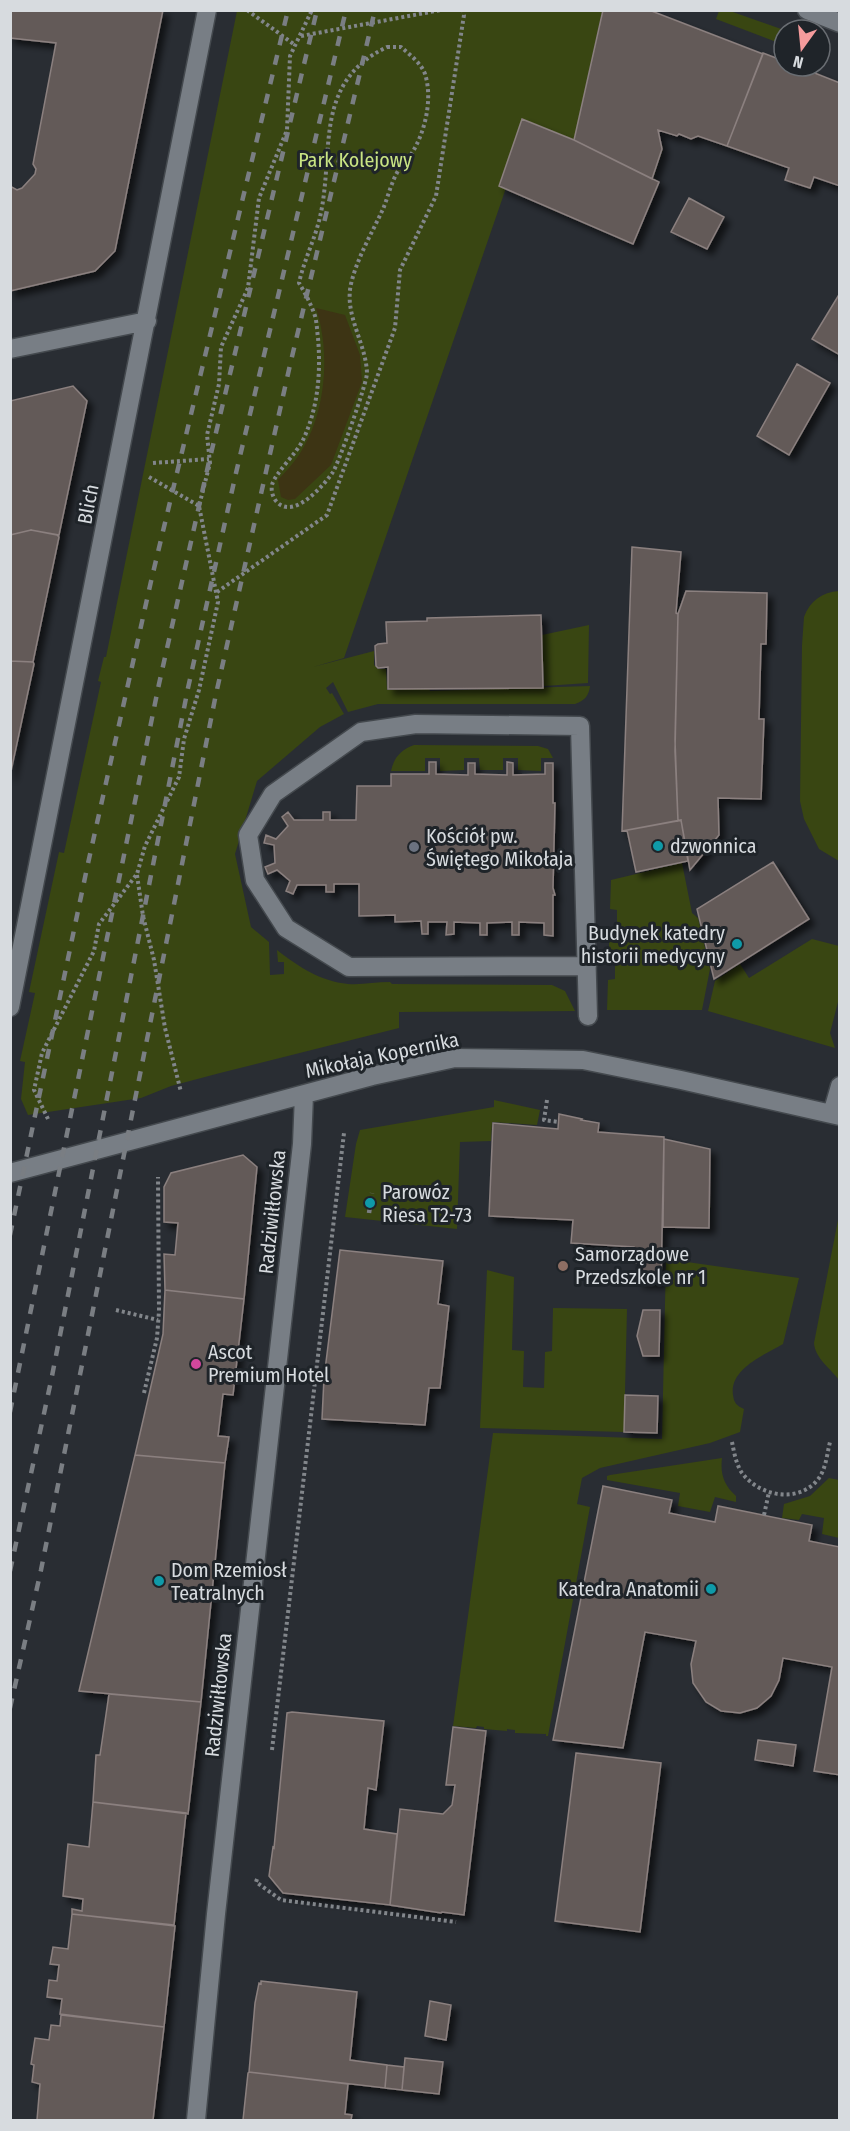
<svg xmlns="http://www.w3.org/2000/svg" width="850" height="2131" font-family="'Fira Sans Condensed',sans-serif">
	<defs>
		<filter id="shadow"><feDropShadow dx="5.5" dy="5.5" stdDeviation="3" flood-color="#0009"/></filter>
	</defs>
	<rect width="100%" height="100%" fill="#292d33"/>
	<path fill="#394612" d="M237 11 602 12 574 140 523 120 500 186 506 188 344 658 313 667 374 651V665L378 669H386L387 690 429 688 430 691 590 686C589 696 584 701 575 704H378L348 712 333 682 326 688 330 694 332 693 344 714 320 727 257 781 235 854 251 927 269 942 270 975 284 974V962H278L277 950C299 967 320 981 348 984 363 985 375 982 390 982L392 984 552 985 565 991 575 1011 399 1012V1028L220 1073 171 1086 141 1098 28 1115 21 1099 25 1062 20 1061 35 993 29 992 59 852 64 853 101 682 98 681 104 657H106Z
		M719 11H730L784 30V45L716 19Z
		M839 591H840L839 861 819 849 804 819 800 801 802 645 804 617C810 601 822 592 839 591Z
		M589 625 588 683 544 686 542 635Z
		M414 745 538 746 548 749 553 758H541V771L518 770V758H503V770H480L479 758H464V770L440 771V758H425V771H391C394 757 401 750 414 745Z
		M682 863 692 913 698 918 710 969 702 1010H607L608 980 615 979V960L609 959V930L617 929V910L610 909 611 880Z
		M812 939 839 946V998L830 1033 835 1048 708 1011 715 981 740 964 749 978Z
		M494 1100 540 1110 537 1125 492 1122 491 1141 460 1142 457 1229 345 1217 356 1144 360 1130 494 1107Z
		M839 1215V1380C830 1368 815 1358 814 1343Z
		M666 1259 799 1278 783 1344C764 1355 729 1369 733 1395 734 1403 737 1406 744 1409L740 1432 710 1443 600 1468 582 1478 577 1504 590 1507 548 1736H546V1734L515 1733V1730L507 1729V1731L484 1729V1727L477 1726 476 1728 453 1726 493 1433 662 1439Z
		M487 1270 514 1277 512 1350 524 1351 523 1387 544 1388 545 1352 552 1351 553 1308 627 1309 624 1432 480 1428Z
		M722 1458C720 1474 724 1485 736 1496V1502L715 1497 710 1512 678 1506 680 1493 607 1480V1476L610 1475Z
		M829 1478 839 1480V1538L822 1534 824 1518 802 1514 799 1520 782 1518 784 1504 810 1496Z"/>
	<path fill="#3d3414" d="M316 308 345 315 360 355 362 382 331 465 295 499 288 500 281 497 278 480C285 472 293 464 299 455 326 414 331 354 316 308Z"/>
	<path fill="#645a59" stroke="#8b807f" stroke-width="1.5" filter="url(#shadow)" d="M10 10H163L115 251 95 271 10 291V186L17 190 22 188 35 174 36 169 33 164 56 43 10 38Z
		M603 10H649L763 54 727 146 698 136 691 139 679 134 677 136 658 130 662 149 652 179 574 140Z
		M763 53 784 61V66H797L840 83V186L814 177 810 188 785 180 789 168 727 146Z
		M522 119 574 140 659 182 633 244 499 186Z
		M689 198 724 217 707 249 671 232Z
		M840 293V355L812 339Z
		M797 364 830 383 789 455 757 436Z
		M73 386 87 401 59 535 31 530 10 535V401Z
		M31 530 57 535 59 537 33 662 10 661V535Z
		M632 547 681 552 676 613 678 614 675 740 678 821 622 831Z
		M686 591 767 593 766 644H761L759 719H764L761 799 718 798 719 835 690 870 681 820 678 821 675 751 678 614Z
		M541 615 543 688 388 689V667L378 668 376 666 375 646 378 644 387 643 386 622 427 621V618Z
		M10 661 33 662 34 664 10 776Z
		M429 762H436V774L468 775V763H475V774L507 775V762L513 763V775L545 774V763H553V803H555L553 888 555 895H553V936L544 935V923L519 922V935H512V922L487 923V935H480V923L454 922V934L446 935 447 922H428V934H422L421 921 395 922V915L359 916V884H334V892H326V885H297L293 894 286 891 290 881 277 870 268 874 265 867 275 863 274 845 264 843 266 835 276 839 288 826 282 817 288 812 294 820H323V812H330V820H356L357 786H391V774H429Z
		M681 820 688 861 636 872 627 830Z
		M773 862 809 919 714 979 697 909Z
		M559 1114 582 1119 581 1120 599 1123 598 1132 664 1137 661 1283 638 1282 639 1263H634V1247L571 1243 573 1220 489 1216 493 1123 558 1129Z
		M664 1139 710 1149 709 1228 663 1227Z
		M243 1155 257 1167 244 1299 165 1290 164 1254 175 1255 178 1223 164 1222V1187L171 1173Z
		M340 1250 443 1261 438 1304 449 1306 440 1388H429L425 1425 322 1419 324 1378Z
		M165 1290 244 1299 233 1395 223 1394 218 1436 229 1437 225 1463 135 1455 163 1334Z
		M643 1310H660L659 1356H643L637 1336Z
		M625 1395 658 1396 657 1433 624 1432Z
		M135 1455 225 1463 201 1702 79 1691Z
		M603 1486 672 1500 669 1513 715 1522 718 1506 812 1525 809 1541 840 1547V1775L814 1771 832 1667 783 1658 779 1680 771 1696 757 1708 740 1713 721 1711 706 1702 693 1683 691 1664 696 1641 645 1632 623 1748 553 1740Z
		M109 1694 201 1702 188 1814 93 1802 96 1755H100Z
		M292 1712 384 1721 376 1790 368 1788 364 1829 397 1834 390 1905 283 1893 269 1876 273 1847 274 1848 287 1713Z
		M453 1727 486 1731 464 1915 442 1912 441 1913 390 1905 400 1809 443 1814 452 1805 455 1785H446Z
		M758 1740 796 1745 793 1766 755 1760Z
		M576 1753 661 1763 640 1932 555 1921Z
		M93 1802 186 1813 174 1925 72 1914V1909L82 1911 83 1899 63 1896 68 1844 89 1847Z
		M72 1914 175 1926 164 2027 60 2014 62 1999 47 1997 49 1980 57 1981 59 1965 50 1964 53 1947 68 1949Z
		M261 1981 357 1992 350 2060 387 2065 385 2088 249 2072 255 2003 259 1983 261 1984Z
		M430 2001 451 2005 446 2040 425 2036Z
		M61 2015 164 2027 153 2120H37L40 2084 32 2082 34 2065 31 2064 35 2038 49 2040 51 2025 60 2026Z
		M405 2058 443 2062 439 2094 402 2090Z
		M387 2065 404 2067 402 2090 385 2088Z
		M249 2072 348 2084 345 2114 352 2115 351 2120H243L248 2073Z"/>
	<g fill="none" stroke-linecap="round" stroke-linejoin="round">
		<defs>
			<path id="minor" d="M807 10 840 23
				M10 349 147 321
				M587 966 349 967 286 928 255 880 248 835 273 794 361 732 416 724 580 726 588 1016
				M10 1007 207 10
				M832 1114 840 1086
				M10 1173 372 1076 455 1058 583 1060 681 1080 840 1116
				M196 2120 216 1914 302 1144 304 1095"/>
		</defs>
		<use href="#minor" stroke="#44494e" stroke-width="21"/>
		<path stroke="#82868b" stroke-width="4" stroke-dasharray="3 3" stroke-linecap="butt" d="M247 10 295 45
			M301 36 441 10
			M387 47H401C410 55 421 63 425 74 433 99 425 132 412 153 408 160 401 164 398 171 391 183 388 197 383 209 372 233 357 258 351 284 344 315 366 343 367 373 367 383 339 462 333 472 325 484 303 508 288 507 277 507 270 495 272 485 275 473 297 453 303 440 318 408 321 373 318 338 317 331 317 323 315 316 311 304 305 293 299 283 304 260 315 239 320 217 335 152 312 83 387 47Z
			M153 463 209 459
			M149 477 199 506
			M217 592 327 515 395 328 400 270 436 196 464 15 463 10
			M137 875 143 916 154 960 165 1028 181 1092
			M547 1100 544 1120 559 1122
			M48 1119 34 1090 42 1053 94 951 99 924 137 874 145 846 179 777 184 739 199 690 218 602 199 506 210 463 207 435 219 384 221 347 248 288 259 198 287 130 290 56 312 10
			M116 1310 158 1320
			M144 1393 157 1338 159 1311 158 1177
			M732 1442C734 1452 736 1464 742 1473 760 1497 800 1504 819 1478 826 1468 827 1454 830 1442
			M764 1515 769 1492
			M272 1750 344 1133
			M257 1879 256 1882 281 1900 456 1922"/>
		<use href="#minor" stroke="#787e85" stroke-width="18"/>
		<path stroke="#7a7e83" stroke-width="4.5" stroke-dasharray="10 10" stroke-linecap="butt" d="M369 1213 372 1193
			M10 1235 87 868 152 577 288 10
			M10 1412 159 684 208 466 317 10
			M10 1571 51 1381 188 688 236 473 346 10
			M10 1708 41 1570 216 694 290 365 375 10"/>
	</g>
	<g fill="#0f9aa8" stroke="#1f2429" stroke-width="2">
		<circle cx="658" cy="846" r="6"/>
		<circle cx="737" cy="944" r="6"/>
		<circle cx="370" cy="1203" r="6"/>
		<circle cx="159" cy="1581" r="6"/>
		<circle cx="711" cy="1589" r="6"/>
	</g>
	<circle fill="#6b7280" stroke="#1f2429" stroke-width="2" cx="414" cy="847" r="6"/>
	<circle fill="#8d6e63" stroke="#1f2429" stroke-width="2" cx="563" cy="1266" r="6"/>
	<circle fill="#d1479c" stroke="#1f2429" stroke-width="2" cx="196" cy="1364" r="6"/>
	<g text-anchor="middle" stroke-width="6" stroke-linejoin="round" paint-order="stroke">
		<g font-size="20" fill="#c9e483" stroke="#1f2429">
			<text x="355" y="167">Park Kolejowy</text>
		</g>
		<g font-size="20" fill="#d7dbdf" stroke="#1f2429">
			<text transform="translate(88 504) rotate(-79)" y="7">Blich</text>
			<text transform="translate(382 1055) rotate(-12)" y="7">Mikołaja Kopernika</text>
			<text transform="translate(272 1212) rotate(-84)" y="7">Radziwiłłowska</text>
			<text transform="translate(218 1695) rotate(-84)" y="7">Radziwiłłowska</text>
		</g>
		<g font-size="20" fill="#d7dbdf" stroke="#1f2429" text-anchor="start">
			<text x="426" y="843">Kościół pw.<tspan x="426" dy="23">Świętego Mikołaja</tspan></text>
			<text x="670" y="853">dzwonnica</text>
			<text x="725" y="940" text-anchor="end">Budynek katedry<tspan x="725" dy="23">historii medycyny</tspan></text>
			<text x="382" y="1199">Parowóz<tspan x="382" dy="23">Riesa T2-73</tspan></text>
			<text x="575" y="1261">Samorządowe<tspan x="575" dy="23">Przedszkole nr 1</tspan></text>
			<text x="208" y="1359">Ascot<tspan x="208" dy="23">Premium Hotel</tspan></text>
			<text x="171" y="1577">Dom Rzemiosł<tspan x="171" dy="23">Teatralnych</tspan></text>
			<text x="699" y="1596" text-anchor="end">Katedra Anatomii</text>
		</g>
	</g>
	<rect width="850" height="2131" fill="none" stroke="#d7dbdf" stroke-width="24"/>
	<g transform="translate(802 48) rotate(195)"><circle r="28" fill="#1f2429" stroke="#696d72" stroke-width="1.5"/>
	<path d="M0-4.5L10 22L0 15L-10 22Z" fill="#f59b9c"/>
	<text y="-9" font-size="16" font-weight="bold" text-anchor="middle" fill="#d7dbdf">N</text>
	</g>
</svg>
